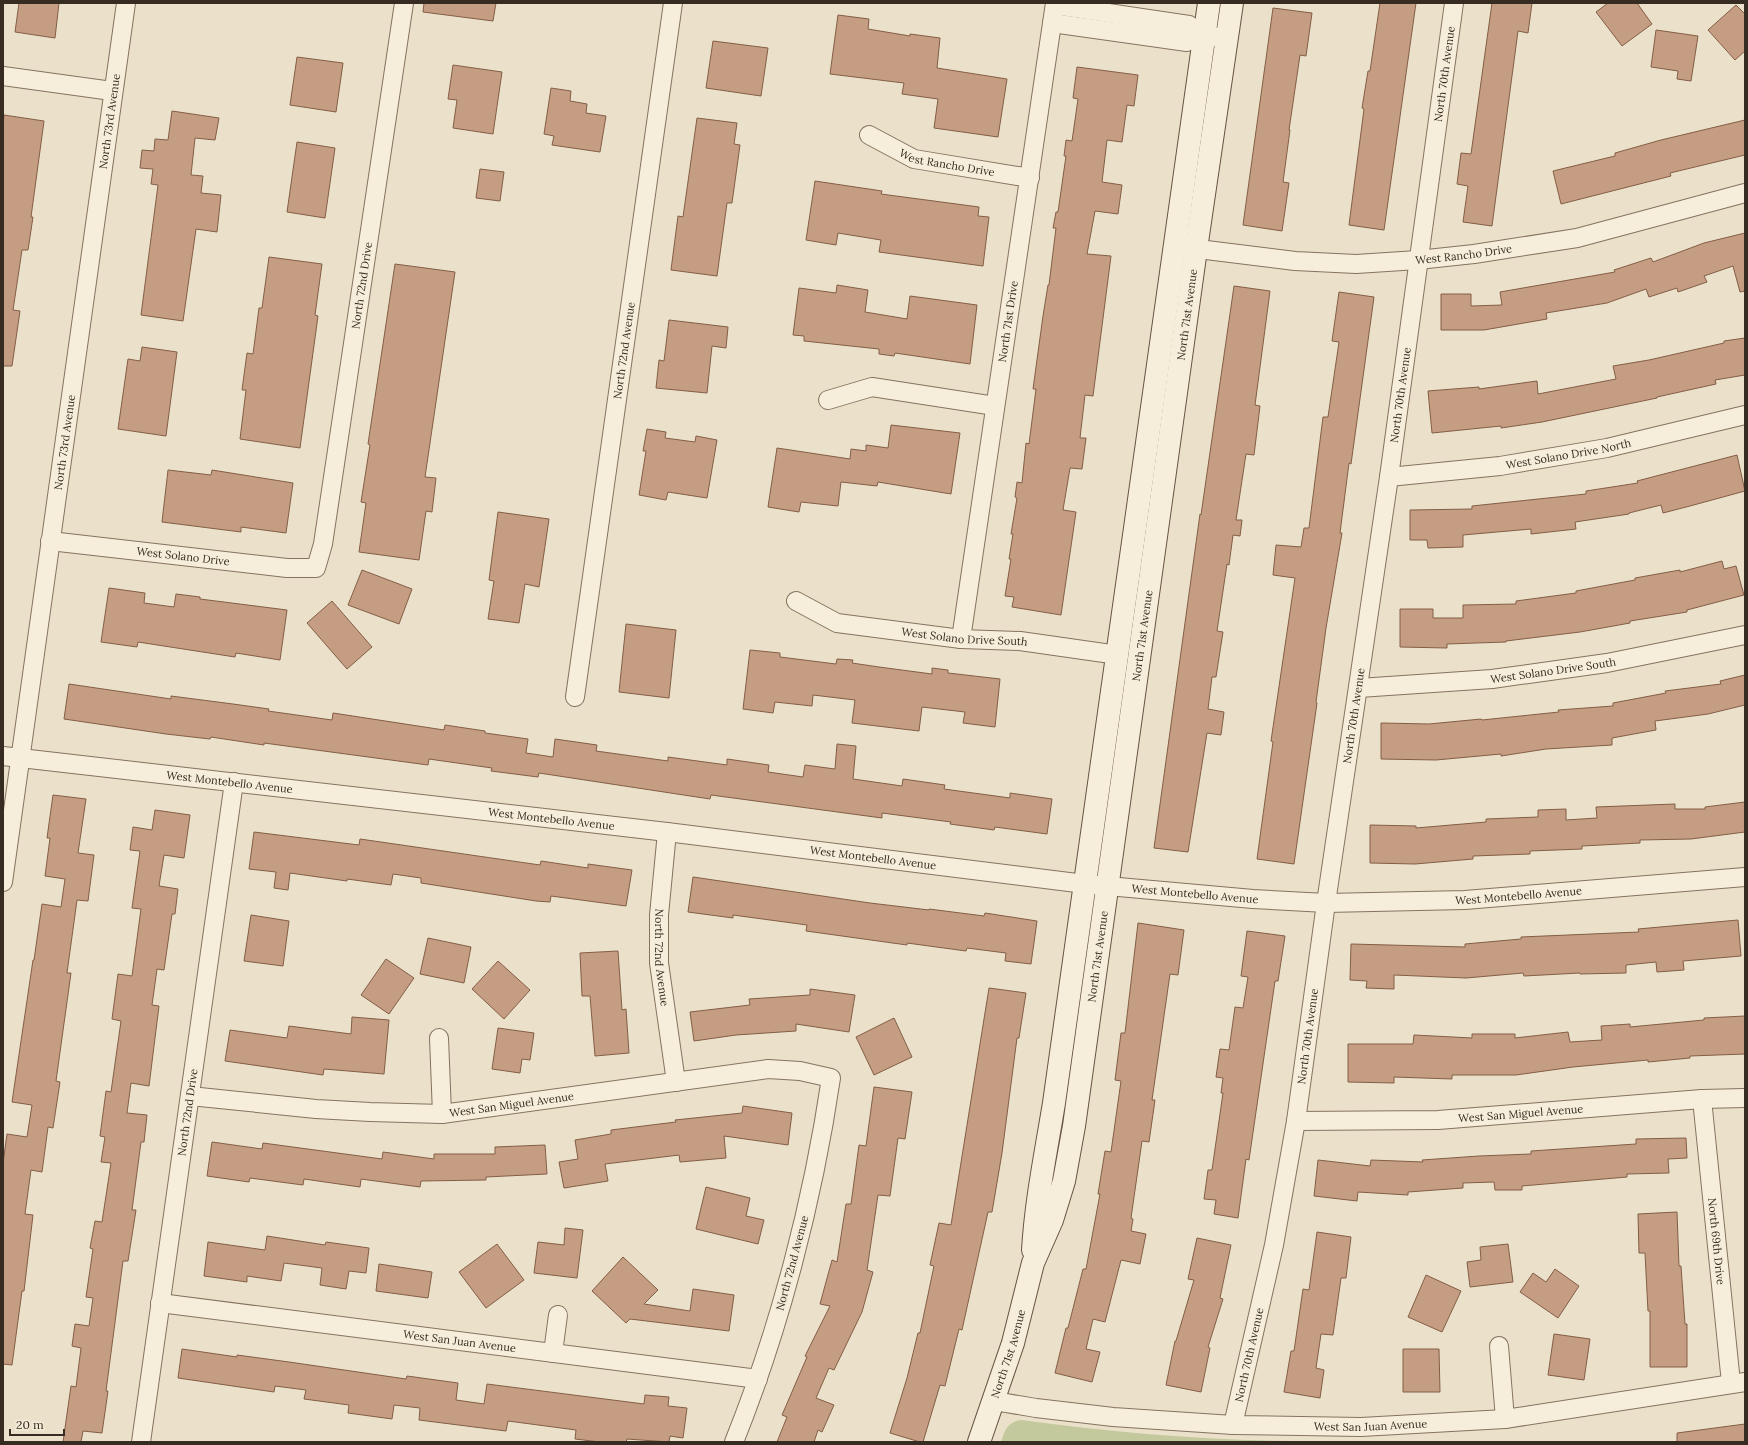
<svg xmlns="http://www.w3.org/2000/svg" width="1748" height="1445" font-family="Lora,serif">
	<rect width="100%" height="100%" fill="#ebe0c9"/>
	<path fill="#c4c89d" d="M1021 1420C1123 1434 1225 1442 1328 1441L1335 1442H1001C1005 1430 1008 1422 1021 1420Z"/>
	<path fill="#c59d82" stroke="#835e47" d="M19 3H59L55 38 15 32Z
		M424 3H496L493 21 423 12Z
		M1380 3H1416L1384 230 1349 225 1364 109 1362 108 1368 71H1370Z
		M1492 3H1532L1528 33 1518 31 1492 226 1463 222 1468 186 1457 184 1461 153 1471 154Z
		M1608 3H1637L1652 24 1622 46 1596 12Z
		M1736 5 1745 14V51L1735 60 1708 30Z
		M1273 8 1312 13 1306 56 1300 55 1289 130H1290L1283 182 1289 183 1282 231 1243 225Z
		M838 15 869 19 868 29 910 36V34L940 38 937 68 1007 79 998 137 934 128 938 99 902 94 904 83 830 74Z
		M1656 30 1698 36 1691 81 1677 79 1678 71 1651 67Z
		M713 41 768 48 761 96 706 88Z
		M297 57 343 63 336 112 290 105Z
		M453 65 502 72 493 134 453 128 457 100 448 99Z
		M1077 67 1138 75 1134 106 1127 105 1122 142 1107 140 1102 182 1122 185 1118 214 1095 211 1087 254 1111 256 1093 396 1085 395 1080 438H1086L1082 469 1070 468 1063 510 1076 512 1061 615 1012 607 1014 597 1005 596 1011 559H1009L1013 534H1011L1017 498 1015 497 1017 482 1022 483 1026 443 1029 444 1036 389H1033L1043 316 1048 285H1049L1056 228H1053L1056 212H1058L1066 156H1064L1066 140 1072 141 1078 99 1073 98Z
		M551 88 571 91 570 101 587 104 586 113 606 116 600 152 552 145 554 136 544 134Z
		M172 111 219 118 215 140 195 138 191 175 203 176 201 193 221 195 217 232 196 229 183 321 141 315 158 185 151 184 153 169 140 168 142 150 154 151 155 139 168 140Z
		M4 115 44 121 31 217H33L28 250H22L13 310 20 311 12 366H3V125Z
		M697 118 737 123 734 144 740 145 732 203H727L717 276 671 270 678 216 683 217Z
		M1745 120V155L1670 173 1671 176 1561 204 1553 171 1615 156V153L1661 140Z
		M297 142 335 148 325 218 287 212Z
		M480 169 504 172 500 201 476 198Z
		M815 181 882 191 881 194 979 207 978 216 989 217 983 266 879 252 881 240 838 233 836 245 806 240Z
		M1745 233V291L1740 292 1733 266 1704 276 1707 282 1678 292 1677 288 1649 297 1646 289 1607 303 1546 313 1547 319 1484 330H1441V294H1471V306L1502 305 1500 292 1615 272 1614 270 1651 258 1653 262 1704 243Z
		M269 257 322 264 315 315 318 316 300 448 240 439 246 390H242L247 353 253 354 259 308H262Z
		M395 264 455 272 425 477 436 478 432 512 426 511 419 560 359 552 366 503 361 502 370 445 368 444Z
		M837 285 868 290 865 312 907 319 910 296 977 305 970 364 895 353 894 356 879 354V349L804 341V336L793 335 799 288 836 293Z
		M1234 286 1270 291 1255 405 1260 406 1254 455 1246 454 1236 520H1242L1240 536 1233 535 1229 565 1227 564 1217 631 1223 632 1216 677H1212L1208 709 1224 712 1221 735 1207 733 1188 852 1154 848 1200 514 1201 515Z
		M1339 292 1374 297 1351 464 1349 463 1340 533H1342L1326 628 1316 702 1317 703 1294 864 1257 859 1273 742 1271 741 1295 578 1273 575 1276 545 1301 547 1304 528H1309L1323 417H1328L1339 342 1332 341Z
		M669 320 728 327 726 348 712 346 707 393 656 388 659 360 664 361Z
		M1745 338V375L1715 380 1716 384 1657 397V398L1542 422 1501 428V426L1432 433 1428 391 1479 387V389L1537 381 1538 394 1616 379 1613 366 1649 360 1724 343V341Z
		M142 347 177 352 166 436 118 429 128 359 140 361Z
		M891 425 960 433 951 494 878 482 877 486 841 482 838 506 801 502 799 512 768 507 777 448 850 459 851 449 866 451V445L888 448Z
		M647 429 666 432 665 438 695 442 696 436 717 440 707 498 668 492 666 500 639 495 646 451H643Z
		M1737 455 1745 491 1690 506 1663 513 1661 505 1629 513V514L1575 522 1576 529 1531 534V529L1463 535V547L1428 548 1427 540H1410V510L1472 509V506L1586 494V491L1638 483 1637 481Z
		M168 470 211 475 212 470 293 483 286 533 241 527V532L162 522Z
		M498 512 549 519 539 587 525 584 519 623 488 619 494 581 489 580Z
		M1722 561 1724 569 1736 566 1744 595 1687 610V612L1630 621V623L1580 632 1506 641V642L1447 644V648L1400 647V609H1433V618H1463V605L1516 604V601L1576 593V591L1635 580V578L1680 570V572Z
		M362 570 412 589 399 624 348 605Z
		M109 588 145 593 144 603 174 607 176 594 200 597V599L287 610 280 660 236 653 235 657 138 642 137 647 101 642Z
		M332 601 372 647 347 669 307 623Z
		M626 624 676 630 669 698 619 692Z
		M750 650 780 653V657L836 664 837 659 853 660 852 663 879 667 932 674V668L948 670V673L1000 679 995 727 963 723 965 712 922 707 919 731 852 723 855 700 813 695 812 706 775 702 773 713 743 709Z
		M1745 675V705L1708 714 1655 721 1656 730 1612 738V745L1546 749 1501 756V754L1436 760 1381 759V723L1429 724 1481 719 1482 720 1559 712 1558 710 1613 706V703L1666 693 1665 691 1721 684 1720 681Z
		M69 684 171 699V696L233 704 269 709 268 711 332 720 333 713 444 730 445 725 485 731V733L528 739 526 753 553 757 555 739 597 745 596 751 668 761V757L727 765V759L769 765 768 772 803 777 805 765 835 769 837 744 856 746 853 779 902 786 903 779 945 785 944 789 1010 798V793L1052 799 1047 834 995 827 994 830 950 824 951 822 882 813V818L711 795 710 799 539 773 538 777 491 771 492 768 429 759 428 765 264 743V745L211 737 210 739 166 734 64 719Z
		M53 795 86 799 78 853 94 855 88 901 77 900 67 973H71L56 1081 60 1082 53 1128 48 1127 42 1172 31 1170 25 1214 33 1215 24 1291H22L12 1365 3 1364V1163L7 1134 27 1137 32 1105 12 1102 33 960H34L42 904 61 907 65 879 45 876 50 838H47Z
		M1745 802V832L1691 839 1640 840V843L1582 846V849L1530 851V854L1473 856V859L1415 864 1370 863V825L1416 826V828L1486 822V819L1538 817V810L1566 809V820L1597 818 1596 807 1675 804V809H1705V807Z
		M155 810 190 815 184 858 164 855 159 886 178 889 175 914H172L164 970 157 969 152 1005 159 1006 149 1086 131 1083 127 1113 147 1115 144 1142H141L132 1210H136L128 1261H123L106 1391H108L102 1433 83 1431 81 1442H63L71 1386 76 1387 81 1348 72 1346 75 1324 89 1326 93 1298 86 1297 93 1249 90 1248 95 1221 102 1222 111 1163 101 1162 105 1137 100 1136 106 1091 111 1092 121 1021 112 1019 118 974 132 976 141 909 132 908 140 851 130 850 133 827 152 830Z
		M254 832 359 845 360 839 540 865 541 861 588 868V864L632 870 626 906 551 896 550 902 536 901 421 883V878L393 874 391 885 347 879V881L290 873 288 890 274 888 276 872 249 869Z
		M693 877 870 903 929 910V909L984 916 985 913 1037 921 1031 964 1005 961 1006 953 967 948 966 951 907 943V945L806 931 807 925 733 915V918L688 912Z
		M251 915 289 921 283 966 244 961Z
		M1738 920 1741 956 1683 961 1684 970 1657 972 1656 962 1626 965V973L1580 974V973L1524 976 1523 973 1466 978 1394 975V989L1366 988 1367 981 1350 980 1351 944 1465 947V944L1521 939V937L1639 932 1638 929Z
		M1138 923 1184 930 1178 975 1170 974 1152 1100H1155L1149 1142 1142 1141 1131 1218 1133 1219 1131 1231 1146 1234 1140 1264 1121 1260 1105 1322 1093 1319 1086 1349 1100 1352 1092 1382 1055 1373 1066 1328H1068L1083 1269H1086L1100 1194H1098L1105 1151 1111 1152 1121 1081 1115 1080 1121 1033H1125Z
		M1247 931 1285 936 1278 981H1275L1249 1160 1246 1159 1238 1218 1214 1214 1216 1200 1204 1199 1208 1170H1212L1223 1093H1221L1223 1078 1216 1077 1220 1049 1229 1050 1235 1007 1243 1008 1248 977 1241 976Z
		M428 938 471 947 464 983 420 974Z
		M618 951 622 1010 626 1009 629 1053 595 1056 590 996H582L580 953Z
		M386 959 414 978 389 1014 361 995Z
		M498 961 530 990 504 1019 472 989Z
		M989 988 1026 993 1019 1038H1017L1002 1153 992 1212H988L962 1330 959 1329 945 1386 940 1385 923 1442H920L890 1433 907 1378 918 1333H920L934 1266 930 1265 939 1223 951 1225Z
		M810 989 855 995 849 1032 796 1024V1031L736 1035 694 1041 690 1012 750 1005 749 999 810 995Z
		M1745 1016V1054L1690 1056V1058L1648 1062V1060L1573 1067 1516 1075H1452V1079L1394 1077V1083L1348 1082V1044H1413L1414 1035 1472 1038V1034H1515V1038L1568 1032 1570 1042 1602 1040 1601 1026 1630 1024V1027L1704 1020V1018Z
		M352 1017 389 1020 384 1074 324 1069 323 1075 225 1061 230 1030 287 1038 289 1026 351 1034Z
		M894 1018 912 1057 874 1075 856 1037Z
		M498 1028 534 1033 530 1060 522 1059 520 1073 492 1069Z
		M874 1087 912 1092 905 1139 898 1138 890 1196 878 1195 867 1270 873 1272 862 1312 834 1370 829 1368 816 1398 834 1405 822 1432 818 1430 814 1442H777L787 1417 782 1415 807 1357 805 1356 830 1306 820 1304 832 1260 837 1262 846 1204H851L859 1145 866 1146Z
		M743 1106 792 1113 788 1145 724 1136 726 1158 680 1162 679 1155 605 1164 608 1181 564 1188 559 1162 578 1159 575 1140 611 1134V1130L676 1122 675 1120 742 1113Z
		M1686 1138 1687 1158 1668 1159 1669 1173 1627 1174V1177L1522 1186V1190H1495L1494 1182 1463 1183V1188L1408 1192V1195L1358 1192 1357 1201 1314 1196 1318 1160 1370 1166 1371 1160 1423 1162 1422 1160 1479 1156 1531 1154V1151L1636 1144V1139Z
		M212 1142 262 1149 263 1143 382 1159 383 1152 434 1159V1154H495V1147L545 1145 547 1174 486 1177V1180L421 1181 420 1187 361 1179 360 1187 304 1179 303 1185 250 1178 249 1182 207 1176Z
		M706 1187 750 1198 746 1216 764 1220 758 1244 696 1229Z
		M1677 1212 1679 1266H1681L1685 1324H1687V1367H1650V1311H1648L1645 1253H1639L1638 1214Z
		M565 1228 583 1230 577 1278 534 1273 538 1242 564 1245Z
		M1317 1232 1351 1237 1346 1278H1341L1333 1335 1321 1334 1316 1368 1324 1370 1320 1398 1284 1392 1291 1351H1294L1303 1289 1309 1290Z
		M267 1236 325 1245 326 1242 369 1248 366 1273 349 1271 346 1289 320 1285 322 1268 284 1263 281 1281 247 1276V1282L204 1276 208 1242 265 1250Z
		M1197 1238 1231 1245 1220 1298 1223 1299 1208 1347 1210 1348 1201 1392 1166 1385 1175 1341H1176L1194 1280 1188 1279Z
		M497 1244 524 1280 486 1308 459 1272Z
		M1508 1244 1513 1282 1470 1287 1467 1262 1481 1260 1480 1247Z
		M623 1257 658 1290 644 1304 690 1311 693 1289 734 1295 729 1331 630 1319 626 1323 592 1291Z
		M379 1264 432 1272 428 1298 376 1291Z
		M1555 1269 1579 1286 1558 1318 1520 1292 1533 1273 1546 1282Z
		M1426 1275 1461 1291 1442 1332 1408 1317Z
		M1554 1334 1590 1339 1584 1380 1548 1375Z
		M182 1349 237 1357V1355L289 1362 406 1379 407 1376 458 1383 456 1400 484 1404 487 1384 644 1404 645 1395 669 1397 668 1406 687 1408 683 1438 670 1436 669 1442 627 1439 626 1442H600L575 1439 576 1430 508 1421 506 1431 419 1420 420 1408 394 1405 392 1419 348 1413 349 1405 304 1399 306 1390 275 1386 274 1392 178 1378Z
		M1403 1349H1439L1440 1392H1403Z
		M1745 1424V1442H1677V1433Z"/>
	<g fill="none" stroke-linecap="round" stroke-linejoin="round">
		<defs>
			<g id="street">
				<path d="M1055 5 1189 25 1204 35 1217 37"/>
				<path d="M1052 23 1187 42 1204 35"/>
				<path d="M3 76 112 91"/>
				<path id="s1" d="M869 135 914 159 1030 178"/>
				<path id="s2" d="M1182 247 1295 261 1356 264 1418 260 1474 254 1577 238 1745 193"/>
				<path d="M828 400 872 387 995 406"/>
				<path id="s3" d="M1389 477 1500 466 1607 448 1745 415"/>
				<path id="s4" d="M50 541 287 568H316L323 544 404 3"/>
				<path id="s5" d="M796 601 837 623 961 639 1020 641 1118 655"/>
				<path id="s6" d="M961 639 1055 3"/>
				<path id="s7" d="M1359 688 1492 679 1607 663 1745 635"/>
				<path id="s8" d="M575 697 673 3"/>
				<path id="s9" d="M3 756 667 832 1085 884 1253 899 1326 903 1465 900 1745 877"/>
				<path id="s10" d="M667 832 659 915V963L676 1082"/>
				<path id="s11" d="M3 882 126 3"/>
				<path d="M439 1038 442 1114"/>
				<path id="s12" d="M190 1096 316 1109 370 1112 442 1114 768 1069 800 1071 831 1078C813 1200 780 1328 734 1442"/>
				<path id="s13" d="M1702 1099 1731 1383"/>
				<path id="s14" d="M1296 1121 1438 1120 1702 1099 1745 1098"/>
				<path id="s15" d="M160 1303 758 1379"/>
				<path d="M1499 1346 1505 1419"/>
				<path d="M553 1353 558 1315"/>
				<path id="s16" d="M994 1401 1036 1408 1113 1417 1233 1425 1361 1427 1505 1419 1745 1382"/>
				<path id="s17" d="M1233 1425 1274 1245 1296 1121 1326 903 1389 477 1454 3"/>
				<path id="s18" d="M141 1442 234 782"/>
			</g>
			<g id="secondary">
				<path d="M1033 1250C1036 1200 1046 1152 1054 1103L1209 3"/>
				<path id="s19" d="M979 1442 1013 1343 1033 1263 1052 1220 1064 1181 1074 1126 1196 249 1232 3"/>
			</g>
		</defs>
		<use href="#street" stroke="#85735f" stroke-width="20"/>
		<use href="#secondary" stroke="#675442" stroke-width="24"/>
		<use href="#street" stroke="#f6eedb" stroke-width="18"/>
		<use href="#secondary" stroke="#f6eedb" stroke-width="22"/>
	</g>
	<g text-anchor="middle" stroke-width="4" stroke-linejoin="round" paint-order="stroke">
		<g font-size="11" fill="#372c21" stroke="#f3ebd7">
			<text dy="4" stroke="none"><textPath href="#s17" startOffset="1368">North 70th Avenue</textPath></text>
			<text dy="4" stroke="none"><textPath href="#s11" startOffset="768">North 73rd Avenue</textPath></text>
			<text dy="4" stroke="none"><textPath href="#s1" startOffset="84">West Rancho Drive</textPath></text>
			<text dy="4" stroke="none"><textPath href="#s2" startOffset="283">West Rancho Drive</textPath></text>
			<text dy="4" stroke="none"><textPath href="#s4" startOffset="554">North 72nd Drive</textPath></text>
			<text dy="4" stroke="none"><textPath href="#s19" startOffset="1150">North 71st Avenue</textPath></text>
			<text dy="4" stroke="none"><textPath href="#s6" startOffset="321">North 71st Drive</textPath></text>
			<text dy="4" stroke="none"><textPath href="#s8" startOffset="350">North 72nd Avenue</textPath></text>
			<text dy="4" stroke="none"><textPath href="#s17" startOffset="1044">North 70th Avenue</textPath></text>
			<text dy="4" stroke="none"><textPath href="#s11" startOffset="444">North 73rd Avenue</textPath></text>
			<text dy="4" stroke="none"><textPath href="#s3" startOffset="181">West Solano Drive North</textPath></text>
			<text dy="4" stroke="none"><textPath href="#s4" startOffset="134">West Solano Drive</textPath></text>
			<text dy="4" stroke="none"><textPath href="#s19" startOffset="826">North 71st Avenue</textPath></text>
			<text dy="4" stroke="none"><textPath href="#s5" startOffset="175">West Solano Drive South</textPath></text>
			<text dy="4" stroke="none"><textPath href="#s7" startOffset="195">West Solano Drive South</textPath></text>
			<text dy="4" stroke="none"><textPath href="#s17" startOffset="720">North 70th Avenue</textPath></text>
			<text dy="4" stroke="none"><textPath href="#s9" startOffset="228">West Montebello Avenue</textPath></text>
			<text dy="4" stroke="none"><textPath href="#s9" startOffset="552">West Montebello Avenue</textPath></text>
			<text dy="4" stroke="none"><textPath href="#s9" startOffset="876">West Montebello Avenue</textPath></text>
			<text dy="4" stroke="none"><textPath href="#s9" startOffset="1200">West Montebello Avenue</textPath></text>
			<text dy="4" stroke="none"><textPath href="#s9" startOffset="1524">West Montebello Avenue</textPath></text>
			<text dy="4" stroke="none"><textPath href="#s10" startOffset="126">North 72nd Avenue</textPath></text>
			<text dy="4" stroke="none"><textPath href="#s19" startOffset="502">North 71st Avenue</textPath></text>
			<text dy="4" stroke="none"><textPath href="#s17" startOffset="396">North 70th Avenue</textPath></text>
			<text dy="4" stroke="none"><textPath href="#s12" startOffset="323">West San Miguel Avenue</textPath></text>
			<text dy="4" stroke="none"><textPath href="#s18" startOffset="333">North 72nd Drive</textPath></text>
			<text dy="4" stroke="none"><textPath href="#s14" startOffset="225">West San Miguel Avenue</textPath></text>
			<text dy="4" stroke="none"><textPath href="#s13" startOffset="143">North 69th Drive</textPath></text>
			<text transform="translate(792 1263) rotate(-75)" y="4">North 72nd Avenue</text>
			<text dy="4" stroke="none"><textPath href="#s15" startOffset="302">West San Juan Avenue</textPath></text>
			<text dy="4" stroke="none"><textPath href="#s19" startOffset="93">North 71st Avenue</textPath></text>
			<text dy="4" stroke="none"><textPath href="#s17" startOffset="72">North 70th Avenue</textPath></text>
			<text dy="4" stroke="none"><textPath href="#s16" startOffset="378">West San Juan Avenue</textPath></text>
		</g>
	</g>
	<rect width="1748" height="1445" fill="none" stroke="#372c21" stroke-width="8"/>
	<path d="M10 1429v6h54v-6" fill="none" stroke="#372c21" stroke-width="2"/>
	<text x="16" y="1429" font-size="12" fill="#372c21" stroke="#f3ebd7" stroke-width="3" paint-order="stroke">20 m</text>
</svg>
